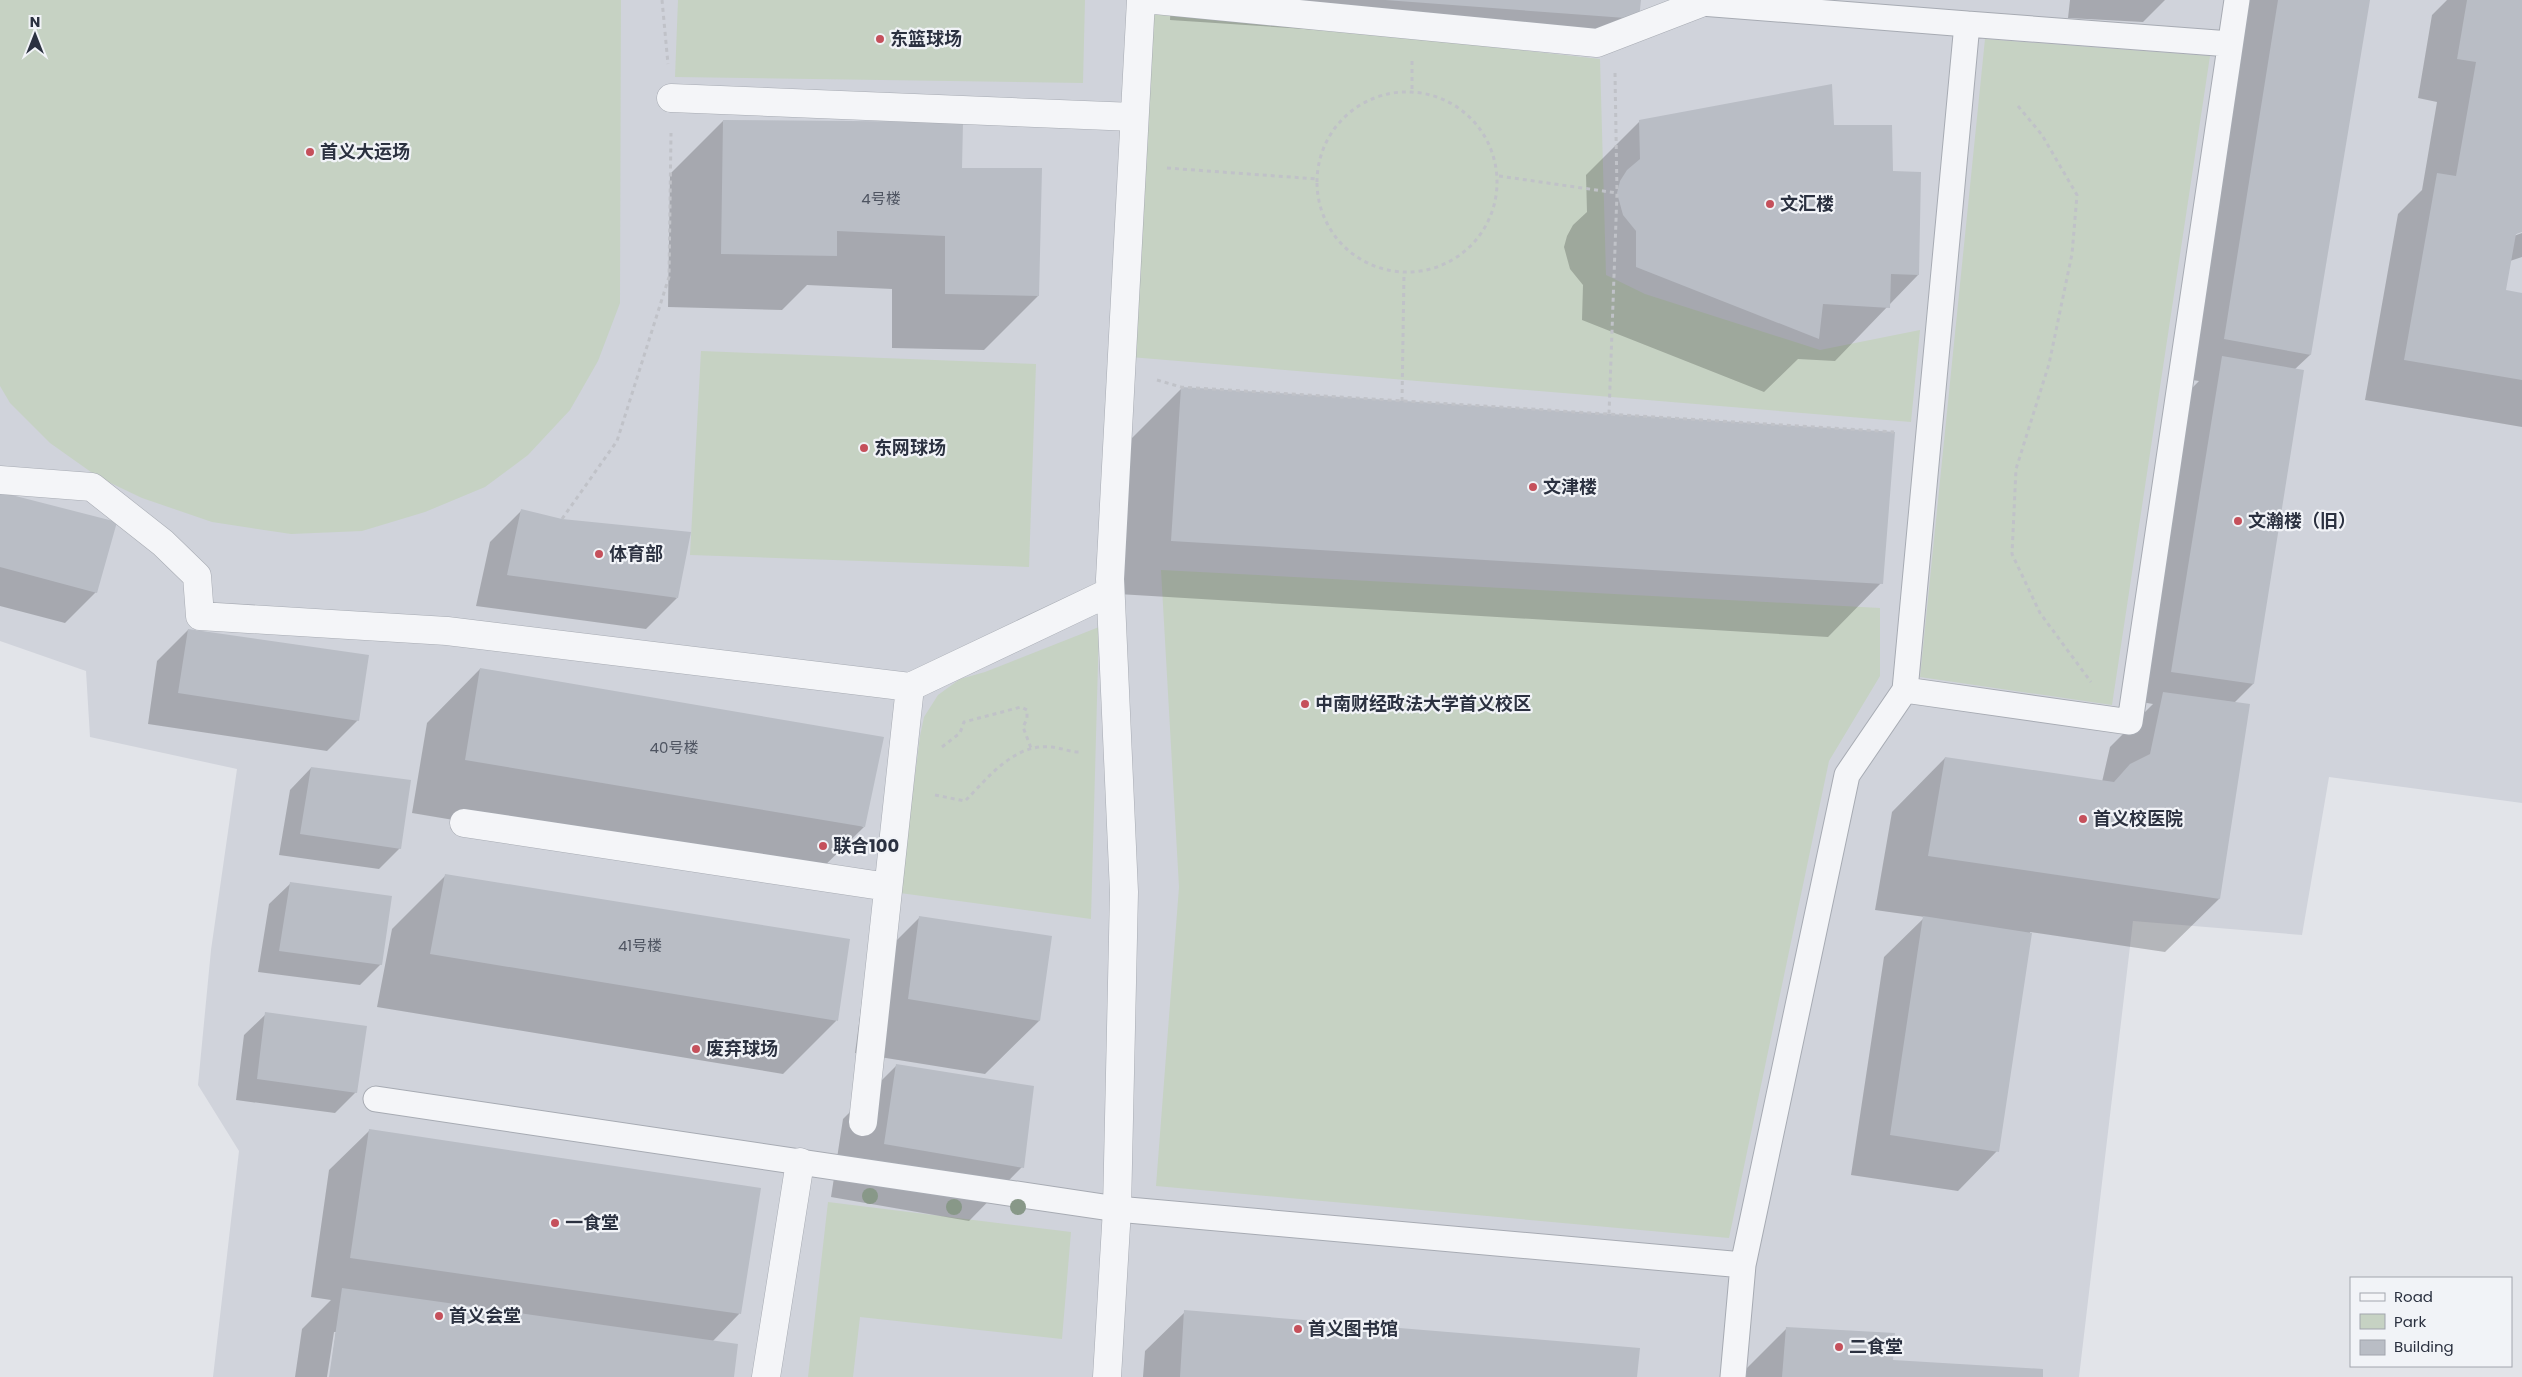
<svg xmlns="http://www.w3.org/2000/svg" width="2522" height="1377" font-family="Poppins,'Noto Sans SC',sans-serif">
	<rect width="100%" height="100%" fill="#e2e4e9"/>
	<path fill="#d0d3db" d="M0 0H2522V803L2329 777 2302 935 2133 921 2079 1377H213L239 1151 198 1085 211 950 237 769 90 737 86 671 0 641Z"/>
	<path fill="#c6d2c3" d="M0 0H621L620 303 598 361 570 410 528 455 485 487 425 512 362 531 291 534 212 522 142 498 98 477 50 443 10 403 0 386Z
		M678 0H1085L1083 83 675 77Z
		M1150 8 1600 59 1606 275 1645 294 1820 350 1920 330 1911 422 1130 357Z
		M1985 39 2210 56 2112 705 1920 677Z
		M701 351 1036 364 1029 567 690 555Z
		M1161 570 1880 608V676L1829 761 1729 1238 1156 1186 1179 887Z
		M1099 627 1091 919 900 893 920 736 924 717 938 695 960 679 985 672Z
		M828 1202 1071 1232 1062 1339 860 1317 853 1377H808Z"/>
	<path fill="#0003" d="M1171 0H1639L1607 49 1170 20Z
		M2070 0H2165L2143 22 2068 18Z
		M2246 0H2368L2310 355 2294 370 2253 684 2234 703 2219 899 2165 952 2030 932 1997 1151 1958 1191 1851 1175 1884 957 1925 917 1875 910 1892 812 1945 758 2102 782 2110 747 2153 704 2141 702 2192 388 2199 381 2185 379Z
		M2447 0H2522V230L2511 237 2522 233V257L2510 261 2505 291 2522 294V427L2365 400 2398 214 2422 190 2437 102 2418 98 2432 15Z
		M723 121 961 169 1038 296 984 350 892 348V289L807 285 782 310 668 307 670 174Z
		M1640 121 1833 126 1918 275 1835 361 1798 359 1764 392 1582 320 1583 285 1570 269 1564 247 1567 236 1573 225 1587 212 1586 175Z
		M1182 388 1881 583 1828 637 1118 594 1128 442Z
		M0 493 96 592 65 623 0 606Z
		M521 511 677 598 646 629 476 606 490 542Z
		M188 630 358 720 327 751 148 724 157 661Z
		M480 669 864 827 810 880 412 813 427 723Z
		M311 768 400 848 379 869 279 855 290 790Z
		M446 875 849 940 836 1021 783 1074 377 1007 392 929Z
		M291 883 381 964 360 985 258 972 269 904Z
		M919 918 1050 938 1039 1021 985 1074 855 1053 866 971Z
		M266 1014 356 1092 335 1113 236 1100 244 1035Z
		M897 1065 1022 1167 969 1221 831 1197 843 1119Z
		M369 1131 760 1189 739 1314 712 1342 733 1377H330L336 1332H334L327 1377H295L302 1329 331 1300 311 1297 329 1170Z
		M1185 1312 1636 1377H1143L1145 1351Z
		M1787 1328 1892 1361 2042 1377H1746L1747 1368Z"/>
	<path fill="#b9bdc5" d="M1385 0H1641L1639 19Z
		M2278 0H2370L2311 355 2224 339Z
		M2467 0H2522V232L2516 234 2506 290 2522 293V380L2404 360 2437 173 2456 176 2476 62 2457 59Z
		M1832 84 1834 125H1892L1893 171 1921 172 1919 275 1891 274 1890 308 1823 304 1819 339 1636 267V231L1623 215 1617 193 1620 181 1627 170 1640 159 1639 120Z
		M723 120 963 122 962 168H1042L1039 296 945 294V236L837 231V256L721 254Z
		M2222 356 2304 370 2254 684 2171 672Z
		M1181 387 1895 432 1883 584 1171 541Z
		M0 492 117 522 97 593 0 567Z
		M521 509 562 519 691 532 678 598 507 575Z
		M188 629 369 655 359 721 178 693Z
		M480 668 884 737 865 827 465 760Z
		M2163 692 2250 704 2220 899 1928 856 1945 757 2114 782 2130 764 2150 754Z
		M311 767 411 780 401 849 300 834Z
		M445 874 850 939 838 1021 430 954Z
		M290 882 392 896 382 965 279 951Z
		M919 916 1052 936 1040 1021 908 999Z
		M1923 916 2032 933 1999 1152 1890 1135Z
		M265 1012 367 1026 357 1093 257 1079Z
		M896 1064 1034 1086 1024 1168 884 1144Z
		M369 1129 761 1188 741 1314 350 1258Z
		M342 1288 738 1344 734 1377H329Z
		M1184 1310 1640 1348 1637 1377H1180Z
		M1786 1327 1895 1333 1893 1360 2043 1369V1377H1782Z"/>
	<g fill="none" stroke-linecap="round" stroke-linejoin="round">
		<defs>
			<path id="lane" d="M1701 0V3L1967 24 1905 690 1847 775 1743 1265 1733 1377
				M1967 24 2230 44
				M1905 690 2130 722 2237 0
				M376 1099 1117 1209 1743 1265"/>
			<path id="street" d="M1155 0 1597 43 1701 3
				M671 98 1134 117
				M0 480 92 487 163 543 197 576 200 616 447 631 910 687
				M464 823 888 887
				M863 1122 910 687 1110 592
				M766 1377 800 1162
				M1107 1377 1117 1209 1124 892 1110 579 1141 0"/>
		</defs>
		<use href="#lane" stroke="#a7abb3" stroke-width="27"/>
		<use href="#street" stroke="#a7abb3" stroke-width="29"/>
		<path stroke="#c0c2c8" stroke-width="3" stroke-dasharray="4 4" stroke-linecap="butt" d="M662 0 668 64
			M1412 61V93
			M1615 73 1617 193
			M1317 182a90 90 0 1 1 180 0a90 90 0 1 1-180 0Z
			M2018 106 2042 135 2077 195 2072 254 2049 364 2016 469 2012 554 2040 613 2091 682
			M1167 168 1317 179
			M1499 176 1617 193 1609 414
			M1157 380 1181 387 1894 432
			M1402 401 1404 273
			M562 519 617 441 669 277 671 133
			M942 747 960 733 964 722 1021 707 1027 710V719L1023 727 1031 748
			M935 795 965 801C989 777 1014 743 1052 747 1062 748 1072 753 1082 752"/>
		<use href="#lane" stroke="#f4f5f8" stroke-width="25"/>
		<use href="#street" stroke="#f4f5f8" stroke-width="28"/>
	</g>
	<g fill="#889888">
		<circle cx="870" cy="1196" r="8"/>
		<circle cx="954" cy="1207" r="8"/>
		<circle cx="1018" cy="1207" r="8"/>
	</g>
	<g fill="#c5505b" stroke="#f1f3f7" stroke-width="2">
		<circle cx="880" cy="39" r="5"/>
		<circle cx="310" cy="152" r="5"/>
		<circle cx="1770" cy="204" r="5"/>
		<circle cx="864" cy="448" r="5"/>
		<circle cx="1533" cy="487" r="5"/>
		<circle cx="2238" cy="521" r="5"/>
		<circle cx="599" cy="554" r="5"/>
		<circle cx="1305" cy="704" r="5"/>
		<circle cx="2083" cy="819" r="5"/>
		<circle cx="823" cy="846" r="5"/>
		<circle cx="696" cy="1049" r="5"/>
		<circle cx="555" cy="1223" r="5"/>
		<circle cx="439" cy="1316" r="5"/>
		<circle cx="1298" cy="1329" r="5"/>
		<circle cx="1839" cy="1347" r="5"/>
	</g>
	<g text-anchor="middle" stroke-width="4.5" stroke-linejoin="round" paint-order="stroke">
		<g font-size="15" fill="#4e5461">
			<text x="881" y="204">4号楼</text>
			<text x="674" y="753">40号楼</text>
			<text x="640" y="951">41号楼</text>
		</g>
		<g font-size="18" font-weight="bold" fill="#2b3140" stroke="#f1f3f7" text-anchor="start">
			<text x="890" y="45">东篮球场</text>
			<text x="320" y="158">首义大运场</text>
			<text x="1780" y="210">文汇楼</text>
			<text x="874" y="454">东网球场</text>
			<text x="1543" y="493">文津楼</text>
			<text x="2248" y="527">文瀚楼（旧）</text>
			<text x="609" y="560">体育部</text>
			<text x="1315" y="710">中南财经政法大学首义校区</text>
			<text x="2093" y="825">首义校医院</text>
			<text x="833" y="852">联合100</text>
			<text x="706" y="1055">废弃球场</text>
			<text x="565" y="1229">一食堂</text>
			<text x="449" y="1322">首义会堂</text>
			<text x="1308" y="1335">首义图书馆</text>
			<text x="1849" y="1353">二食堂</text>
		</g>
	</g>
	<rect x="2350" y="1277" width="162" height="90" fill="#f1f3f7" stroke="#a2a5ae"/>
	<rect x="2360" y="1293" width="25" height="8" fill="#f4f5f8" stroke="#a2a5ae"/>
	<text x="2394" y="1302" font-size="15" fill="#2b3140">Road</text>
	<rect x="2360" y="1314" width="25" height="15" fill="#c6d2c3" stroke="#a2a5ae"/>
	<text x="2394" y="1327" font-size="15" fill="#2b3140">Park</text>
	<rect x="2360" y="1340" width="25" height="15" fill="#b9bdc5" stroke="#a2a5ae"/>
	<text x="2394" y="1352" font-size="15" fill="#2b3140">Building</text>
	<g transform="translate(35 35)" stroke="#f1f3f7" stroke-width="4" paint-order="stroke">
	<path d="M0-4L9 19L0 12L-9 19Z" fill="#2b3140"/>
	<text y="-8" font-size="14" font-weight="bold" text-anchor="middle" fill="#2b3140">N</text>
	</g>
</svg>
